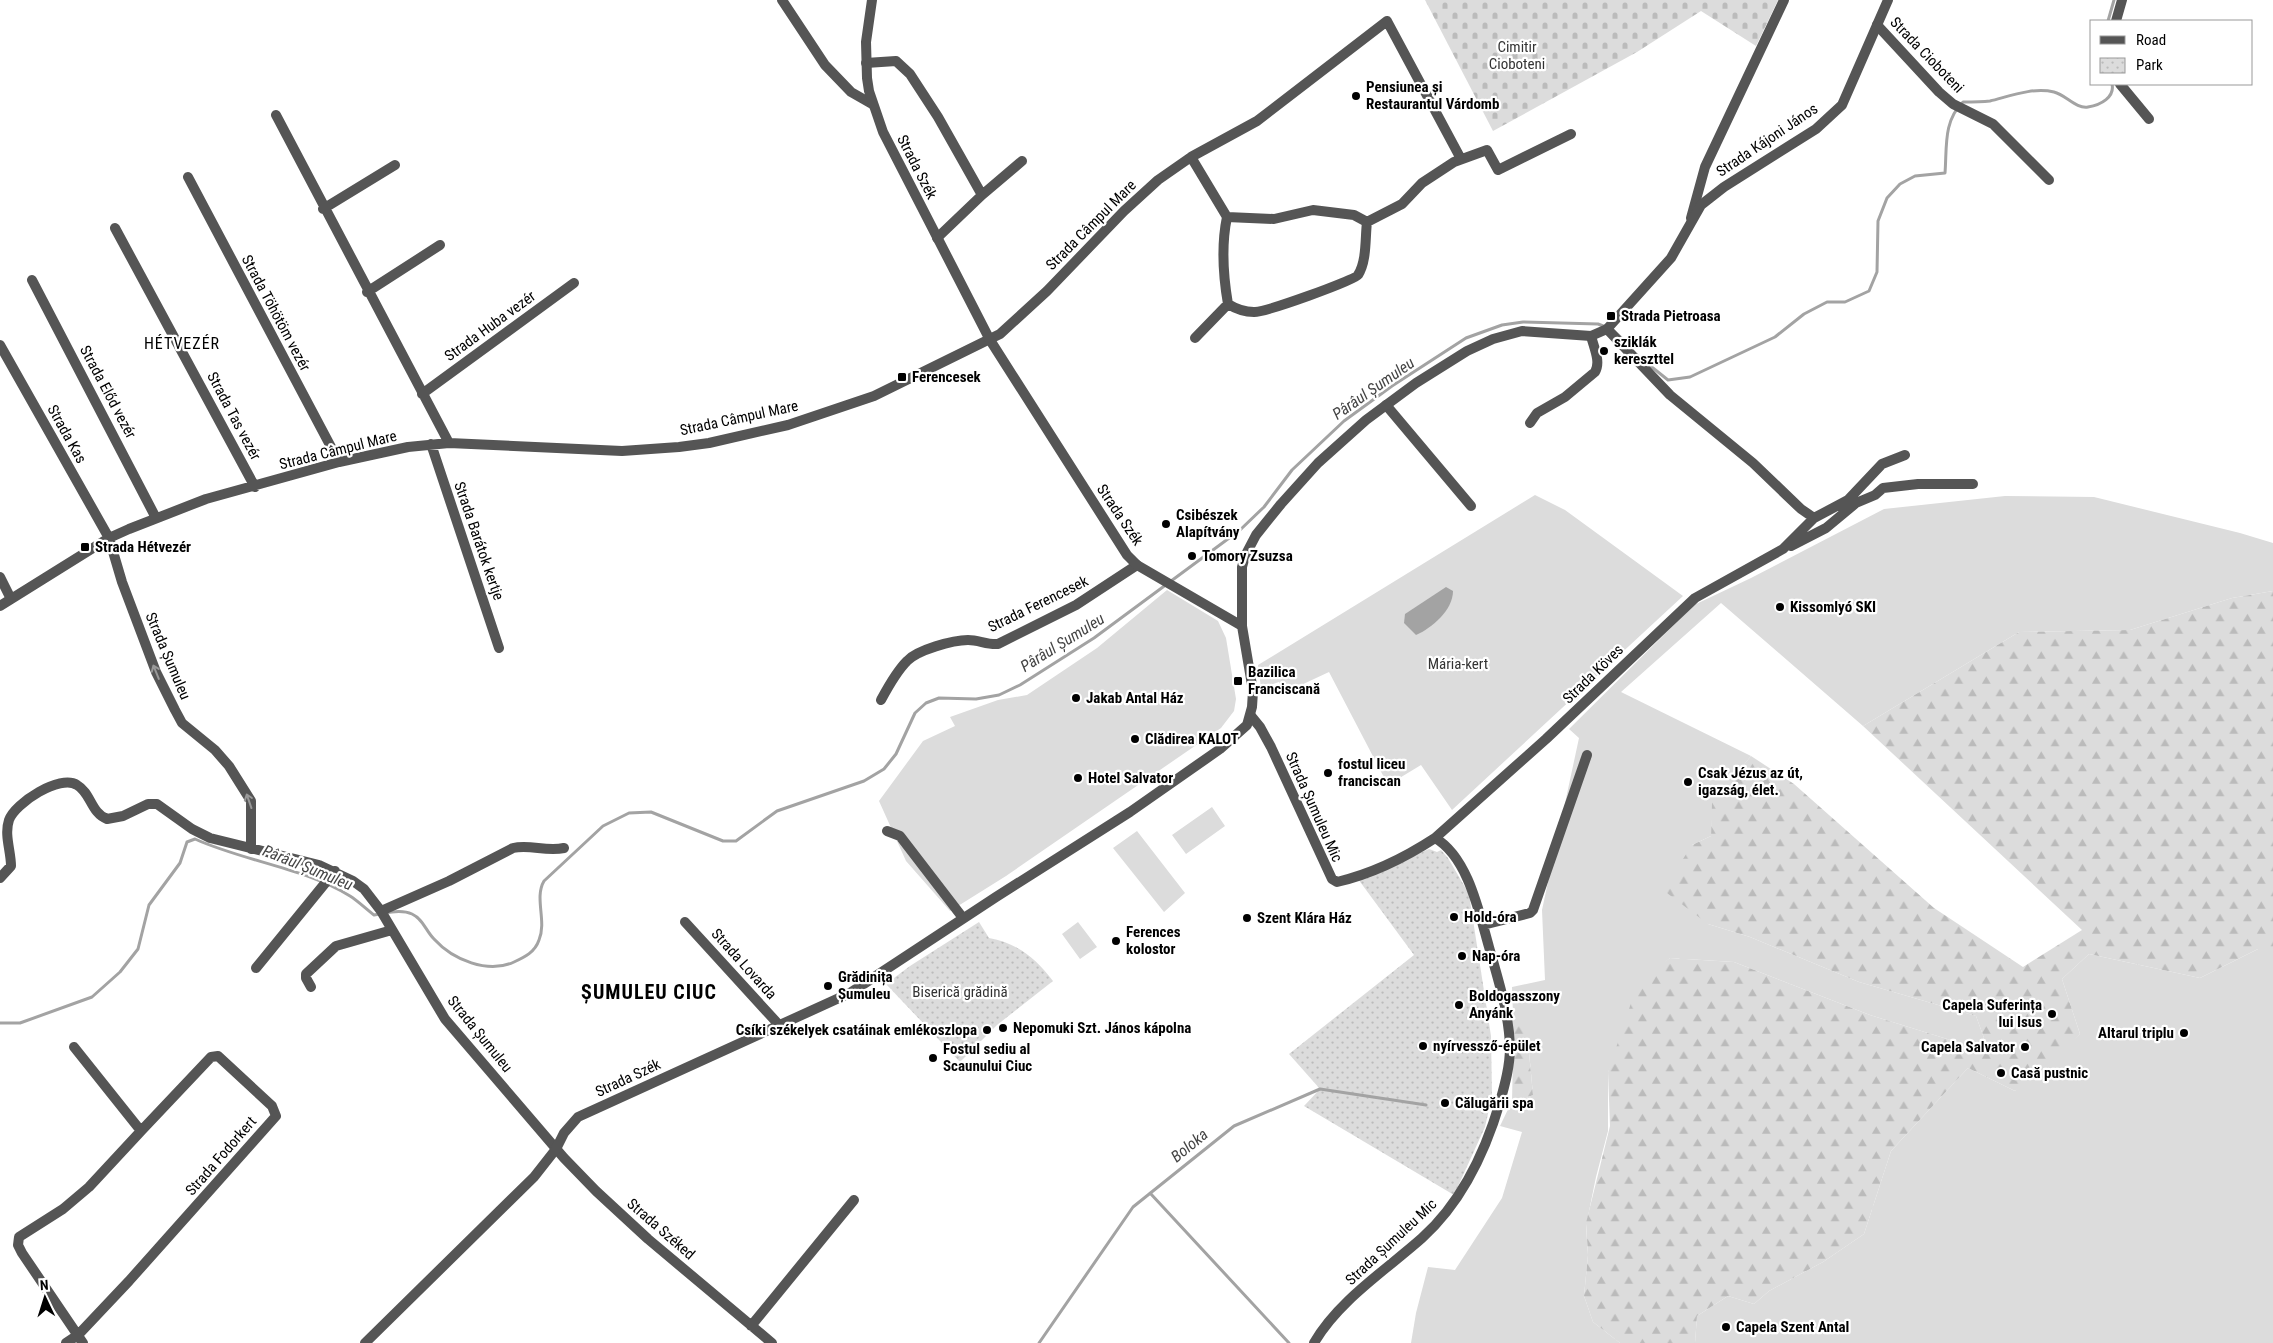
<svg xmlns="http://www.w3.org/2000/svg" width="2273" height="1343" font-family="'Roboto Condensed',sans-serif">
	<defs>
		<pattern id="forest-firs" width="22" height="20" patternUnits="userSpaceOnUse" patternTransform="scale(1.25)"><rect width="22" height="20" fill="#dcdcdc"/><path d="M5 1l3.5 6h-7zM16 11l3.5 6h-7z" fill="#bbb"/></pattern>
		<pattern id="cemetery-stones" width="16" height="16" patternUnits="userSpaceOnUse" patternTransform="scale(1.25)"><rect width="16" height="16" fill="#dcdcdc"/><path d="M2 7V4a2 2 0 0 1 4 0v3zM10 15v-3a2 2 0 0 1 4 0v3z" fill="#bbb"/></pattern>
		<pattern id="park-dots" width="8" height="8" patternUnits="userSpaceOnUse" patternTransform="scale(1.25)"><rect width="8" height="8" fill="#dcdcdc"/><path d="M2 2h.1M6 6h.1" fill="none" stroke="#bbb" stroke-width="1.8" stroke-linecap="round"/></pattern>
	</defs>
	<rect width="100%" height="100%" fill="#fff"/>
	<path fill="#dcdcdc" d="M1535 495 1565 510 1683 596 1452 810 1421 765 1388 785 1329 672 1284 693 1279 682 1261 688 1258 665Z
		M2005 496 2094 497 2240 533 2273 543V591L2232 598 2130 630 2019 632 1863 726 1721 603 1621 692 1751 756 1713 803 1711 836 1692 845 1708 924 1750 937 1859 982 1976 1016 1984 1038 1968 1055 1960 1043 1870 1015 1734 962 1670 958 1664 963 1608 1072V1131L1596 1177 1586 1226 1588 1255 1584 1296 1593 1322 1620 1343H1411L1416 1313 1428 1267 1455 1270 1502 1198 1522 1132 1500 1126 1512 1101 1522 1100 1533 1095 1529 1051 1513 1015 1512 987 1545 980 1542 910 1579 738 1569 729 1694 605 1751 578 1884 509Z
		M1167 590 1218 621 1226 638 1236 699 1234 711 1221 728 1006 876 950 911 906 861 879 801 923 741 955 726 950 717 998 700 1027 695 1097 648Z
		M1212 807 1225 826 1186 854 1172 835Z
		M1137 831 1185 893 1164 912 1113 848Z
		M1078 922 1097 947 1080 959 1062 934Z
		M2258 949H2273V1343H1695L1697 1316 1728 1296 1754 1304 1769 1291 1823 1262 1864 1234 1891 1151 1968 1068 2015 1091 2080 1034 2062 979 2089 954 2200 978Z"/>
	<path fill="url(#forest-firs)" d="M2273 591V949H2258L2200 978 2089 954 2062 979 2080 1034 2035 1079 2015 1091 1968 1068 1891 1151 1864 1234 1823 1262 1769 1291 1754 1304 1728 1296 1697 1316 1695 1343H1620L1593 1322 1584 1296 1588 1255 1586 1223 1610 1126 1608 1072 1639 979 1670 958 1734 962 1870 1015 1960 1043 1968 1055 1984 1038 1976 1016 1859 982 1750 937 1708 924 1663 890 1692 845 1711 836 1712 803 1751 756 1794 784 1934 908 2023 967 2082 930 1863 726 2019 632 2130 630 2232 598Z
		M1508 1014 1517 1015 1527 1031 1533 1095 1522 1100 1512 1101 1513 1056Z"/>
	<path fill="url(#cemetery-stones)" d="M1425 0H1778L1756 46 1701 11 1637 52 1493 131Z"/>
	<path fill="url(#park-dots)" d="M1429 849 1437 852 1441 850 1448 858 1469 894 1491 1036 1492 1096 1485 1127 1454 1195 1304 1106 1320 1089 1289 1054 1414 955 1358 879Z
		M979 922 989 938C1017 943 1036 958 1053 981L997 1025 960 1062 886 984 910 966Z"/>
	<path fill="#a3a3a3" d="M1446 587 1453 591C1453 610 1432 628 1416 635L1404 623 1405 614Z"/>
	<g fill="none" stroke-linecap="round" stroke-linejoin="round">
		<path stroke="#a3a3a3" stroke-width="3" d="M2108 21 2114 0
			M1612 329 1632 348
			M1643 360 1668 380 1690 377 1775 337 1804 314 1827 302H1845L1869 291 1877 272 1878 221 1887 198 1900 184 1915 176 1945 173C1947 148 1943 121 1963 102 1972 102 1981 102 1990 101 2010 96 2033 87 2054 92 2066 95 2076 109 2088 107 2101 105 2115 97 2112 84
			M0 1023H20L92 997 120 972 138 949 149 905 180 863 187 842 195 839C243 861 305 868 350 896 358 901 366 909 374 915 385 913 401 909 412 914 423 919 426 931 434 939 453 960 488 974 514 962 525 957 535 952 539 940 547 921 534 898 544 881L603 826 629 813 651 812 723 841H736L777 811 864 781 884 769 896 754 915 713 926 703 939 698 976 699 999 695 1020 685 1094 638 1240 530 1264 507 1292 470 1344 421 1392 386 1466 338 1502 325 1523 322 1598 324 1606 327
			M1150 1193 1289 1343
			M1039 1343 1133 1207 1234 1126 1320 1089 1426 1105"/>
		<path stroke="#555" stroke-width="10" d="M782 0 825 65 851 92 872 104
			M2116 21 2122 0
			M1877 25 1939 92 1953 104 1993 124 2049 180
			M866 63 896 61 910 74 938 117 982 195 937 238
			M2120 84 2149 119
			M276 115 449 443
			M1191 157 1227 217C1221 246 1223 275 1228 304 1236 309 1244 312 1254 312 1264 313 1355 280 1358 275 1367 261 1365 238 1367 222L1402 204 1422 183 1454 162 1487 150 1498 170 1571 134
			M188 177 339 462
			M982 195 1022 161
			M323 209 395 165
			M1227 217 1274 219 1313 210 1354 215 1367 222
			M1691 218 1705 167 1784 0
			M115 228 255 487
			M32 280 156 518
			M367 292 440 245
			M1607 329 1670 395 1753 463 1801 509 1814 518
			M1195 338 1228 304
			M0 345 109 538 122 582 156 672 175 710 182 723 215 750 229 766 251 801V849
			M422 394 574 283
			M1386 405 1471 506
			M1530 423 1537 413 1565 397 1595 372C1601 362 1594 348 1591 336
			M431 444 499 648
			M1791 546 1826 528 1856 503 1875 495 1883 488 1918 484H1973
			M0 577 11 599
			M0 606 109 538 129 529 206 499 339 462 408 447 449 443 622 451 679 447 709 443 788 425 874 396 1000 334 1047 291 1124 211 1158 180 1191 157 1257 121 1387 21 1461 159
			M881 700C888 687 896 672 907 661 917 650 953 640 968 640 979 640 987 645 998 644L1076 605 1137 565
			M1251 716 1260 727 1271 747 1332 879 1337 882C1371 874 1406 857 1435 838 1468 857 1479 912 1489 947 1498 979 1509 1013 1510 1047 1510 1066 1505 1084 1500 1102 1485 1153 1462 1202 1422 1238 1386 1270 1338 1301 1314 1343
			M887 831 900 836 963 918
			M1435 838 1546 739 1695 598 1783 549 1814 518 1848 500 1882 464 1905 455
			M0 878 11 866C11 851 4 835 9 820 15 803 60 774 77 785 91 793 91 813 107 819L123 816 148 804H157L192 829 210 838 319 865 353 881 364 889 381 911 445 1019 564 1158 596 1191 648 1239 772 1343
			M381 911 449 881 513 848C530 844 546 852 564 848
			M685 922 780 1026
			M1483 925 1530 913 1533 910 1587 755
			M256 968 335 871
			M311 987 306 978V974L336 946 392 930
			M74 1047 141 1131 89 1187 63 1209 19 1237 18 1245 22 1253 83 1343
			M751 1326 854 1200
			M66 1343 78 1335 129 1281 276 1116 272 1106 218 1056 211 1057 141 1131"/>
		<path stroke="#555" stroke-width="10" d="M872 0 866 42 867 78 869 91 883 132 990 340 1127 555 1137 565 1242 626
			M365 1343 534 1177 556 1149 564 1133 578 1117 850 993 996 897 1130 812 1220 749 1247 725 1252 707 1253 691 1242 626V567L1245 556 1256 535 1281 504 1318 463 1366 420 1416 383 1467 351 1493 339 1522 331 1591 336 1607 329 1671 258 1701 205 1724 187 1816 129 1842 105 1888 0"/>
	</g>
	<defs><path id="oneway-shaft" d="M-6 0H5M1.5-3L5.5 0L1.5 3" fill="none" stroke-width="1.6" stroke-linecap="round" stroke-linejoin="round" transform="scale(1.25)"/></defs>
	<g stroke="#999">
		<use href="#oneway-shaft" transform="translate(156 672) rotate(-112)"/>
		<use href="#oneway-shaft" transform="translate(249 801) rotate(-109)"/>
	</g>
	<g fill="#000" stroke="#fff" stroke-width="2">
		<circle cx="1356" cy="96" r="5"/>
		<rect x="1606" y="311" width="10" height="10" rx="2.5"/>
		<circle cx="1604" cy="351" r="5"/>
		<rect x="897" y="372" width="10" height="10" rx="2.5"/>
		<circle cx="1166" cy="524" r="5"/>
		<rect x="80" y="542" width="10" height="10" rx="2.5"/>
		<circle cx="1192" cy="556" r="5"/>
		<circle cx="1780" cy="607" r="5"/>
		<rect x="1233" y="676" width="10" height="10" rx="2.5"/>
		<circle cx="1076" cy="698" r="5"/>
		<circle cx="1135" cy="739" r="5"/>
		<circle cx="1328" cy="773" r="5"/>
		<circle cx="1078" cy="778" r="5"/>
		<circle cx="1688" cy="782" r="5"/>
		<circle cx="1454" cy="917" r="5"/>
		<circle cx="1247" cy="918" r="5"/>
		<circle cx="1116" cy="941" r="5"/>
		<circle cx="1462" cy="956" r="5"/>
		<circle cx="828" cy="986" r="5"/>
		<circle cx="1459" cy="1005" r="5"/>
		<circle cx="2052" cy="1014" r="5"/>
		<circle cx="1003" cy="1028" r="5"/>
		<circle cx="987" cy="1030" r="5"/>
		<circle cx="2184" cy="1033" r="5"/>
		<circle cx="1423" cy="1046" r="5"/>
		<circle cx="2025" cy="1047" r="5"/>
		<circle cx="933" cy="1058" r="5"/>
		<circle cx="2001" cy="1073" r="5"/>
		<circle cx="1445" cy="1103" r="5"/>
		<circle cx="1726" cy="1327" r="5"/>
	</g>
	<g text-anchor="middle" stroke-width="4.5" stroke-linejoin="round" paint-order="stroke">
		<g font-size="15" fill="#333" stroke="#fff">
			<text x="1517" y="52">Cimitir<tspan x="1517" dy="17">Cioboteni</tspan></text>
			<text x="1458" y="669">Mária-kert</text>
			<text x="960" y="997">Biserică grădină</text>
		</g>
		<g font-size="15" fill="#000" stroke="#fff">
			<text transform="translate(1927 55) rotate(46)" y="5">Strada Cioboteni</text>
			<text transform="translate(1767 140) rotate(-34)" y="5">Strada Kájoni János</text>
			<text transform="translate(917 167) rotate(63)" y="5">Strada Szék</text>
			<text transform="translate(1091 225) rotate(-45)" y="5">Strada Câmpul Mare</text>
			<text transform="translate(276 313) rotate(62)" y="5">Strada Töhötöm vezér</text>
			<text transform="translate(490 326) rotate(-36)" y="5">Strada Huba vezér</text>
			<text transform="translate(108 392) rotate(62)" y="5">Strada Előd vezér</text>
			<text transform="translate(234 416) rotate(62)" y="5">Strada Tas vezér</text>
			<text transform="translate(739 418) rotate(-12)" y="5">Strada Câmpul Mare</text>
			<text transform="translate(67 434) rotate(61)" y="5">Strada Kas</text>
			<text transform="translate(338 450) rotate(-14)" y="5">Strada Câmpul Mare</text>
			<text transform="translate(1120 515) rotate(56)" y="5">Strada Szék</text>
			<text transform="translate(479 541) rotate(71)" y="5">Strada Barátok kertje</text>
			<text transform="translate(1038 604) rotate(-26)" y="5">Strada Ferencesek</text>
			<text transform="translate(168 656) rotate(67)" y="5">Strada Șumuleu</text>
			<text transform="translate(1593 674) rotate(-44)" y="5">Strada Köves</text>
			<text transform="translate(1314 807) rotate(66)" y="5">Strada Șumuleu Mic</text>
			<text transform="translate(744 964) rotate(48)" y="5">Strada Lovarda</text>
			<text transform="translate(480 1034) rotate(51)" y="5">Strada Șumuleu</text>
			<text transform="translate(628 1078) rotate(-25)" y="5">Strada Szék</text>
			<text transform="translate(221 1156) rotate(-49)" y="5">Strada Fodorkert</text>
			<text transform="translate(661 1229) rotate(41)" y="5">Strada Széked</text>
			<text transform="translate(1391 1242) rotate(-43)" y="5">Strada Șumuleu Mic</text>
		</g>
		<g font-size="15" font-weight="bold" fill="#000" stroke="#fff" text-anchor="start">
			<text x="1366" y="92">Pensiunea și<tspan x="1366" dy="17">Restaurantul Várdomb</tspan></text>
			<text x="1621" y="321">Strada Pietroasa</text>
			<text x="1614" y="347">sziklák<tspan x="1614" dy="17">kereszttel</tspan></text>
			<text x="912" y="382">Ferencesek</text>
			<text x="1176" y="520">Csibészek<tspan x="1176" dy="17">Alapítvány</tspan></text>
			<text x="95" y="552">Strada Hétvezér</text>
			<text x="1202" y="561">Tomory Zsuzsa</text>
			<text x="1790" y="612">Kissomlyó SKI</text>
			<text x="1248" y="677">Bazilica<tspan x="1248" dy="17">Franciscană</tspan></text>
			<text x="1086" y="703">Jakab Antal Ház</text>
			<text x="1145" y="744">Clădirea KALOT</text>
			<text x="1338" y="769">fostul liceu<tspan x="1338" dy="17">franciscan</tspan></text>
			<text x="1698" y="778">Csak Jézus az út,<tspan x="1698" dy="17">igazság, élet.</tspan></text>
			<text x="1088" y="783">Hotel Salvator</text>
			<text x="1464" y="922">Hold-óra</text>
			<text x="1257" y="923">Szent Klára Ház</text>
			<text x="1126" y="937">Ferences<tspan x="1126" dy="17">kolostor</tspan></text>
			<text x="1472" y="961">Nap-óra</text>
			<text x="838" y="982">Grădinița<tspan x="838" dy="17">Șumuleu</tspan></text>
			<text x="1469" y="1001">Boldogasszony<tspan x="1469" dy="17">Anyánk</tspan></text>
			<text x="2042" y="1010" text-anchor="end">Capela Suferința<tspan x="2042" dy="17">lui Isus</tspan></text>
			<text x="1013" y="1033">Nepomuki Szt. János kápolna</text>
			<text x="977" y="1035" text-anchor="end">Csíki székelyek csatáinak emlékoszlopa</text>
			<text x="2174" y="1038" text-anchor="end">Altarul triplu</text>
			<text x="1433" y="1051">nyírvessző-épület</text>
			<text x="2015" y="1052" text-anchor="end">Capela Salvator</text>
			<text x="943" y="1054">Fostul sediu al<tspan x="943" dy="17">Scaunului Ciuc</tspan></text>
			<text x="2011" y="1078">Casă pustnic</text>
			<text x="1455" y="1108">Călugării spa</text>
			<text x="1736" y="1332">Capela Szent Antal</text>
		</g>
		<g font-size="16" letter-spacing="1" fill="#000" stroke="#fff">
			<text x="182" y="349">HÉTVEZÉR</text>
		</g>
		<g font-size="16" font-style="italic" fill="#444" stroke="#fff">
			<text transform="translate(1373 388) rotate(-35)" y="6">Pârâul Șumuleu</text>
			<text transform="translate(1062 642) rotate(-32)" y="6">Pârâul Șumuleu</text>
			<text transform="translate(308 867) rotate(22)" y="6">Pârâul Șumuleu</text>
			<text transform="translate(1189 1145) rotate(-39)" y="6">Boloka</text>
		</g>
		<g font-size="20" font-weight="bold" letter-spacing="1" fill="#000" stroke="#fff">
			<text x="649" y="999">ȘUMULEU CIUC</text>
		</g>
	</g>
	<rect x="2090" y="20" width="162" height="65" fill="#ffffff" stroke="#999999"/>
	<rect x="2100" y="36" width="25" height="8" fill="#555555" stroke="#999999"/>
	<text x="2136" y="45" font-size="15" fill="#000000">Road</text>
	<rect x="2100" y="58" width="25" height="15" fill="url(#park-dots)" stroke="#999999"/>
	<text x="2136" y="70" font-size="15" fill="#000000">Park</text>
	<g transform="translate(45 1298) rotate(356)" stroke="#ffffff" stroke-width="4" paint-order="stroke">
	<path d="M0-4L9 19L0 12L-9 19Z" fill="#000000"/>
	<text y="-8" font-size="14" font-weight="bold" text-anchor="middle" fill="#000000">N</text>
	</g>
</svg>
